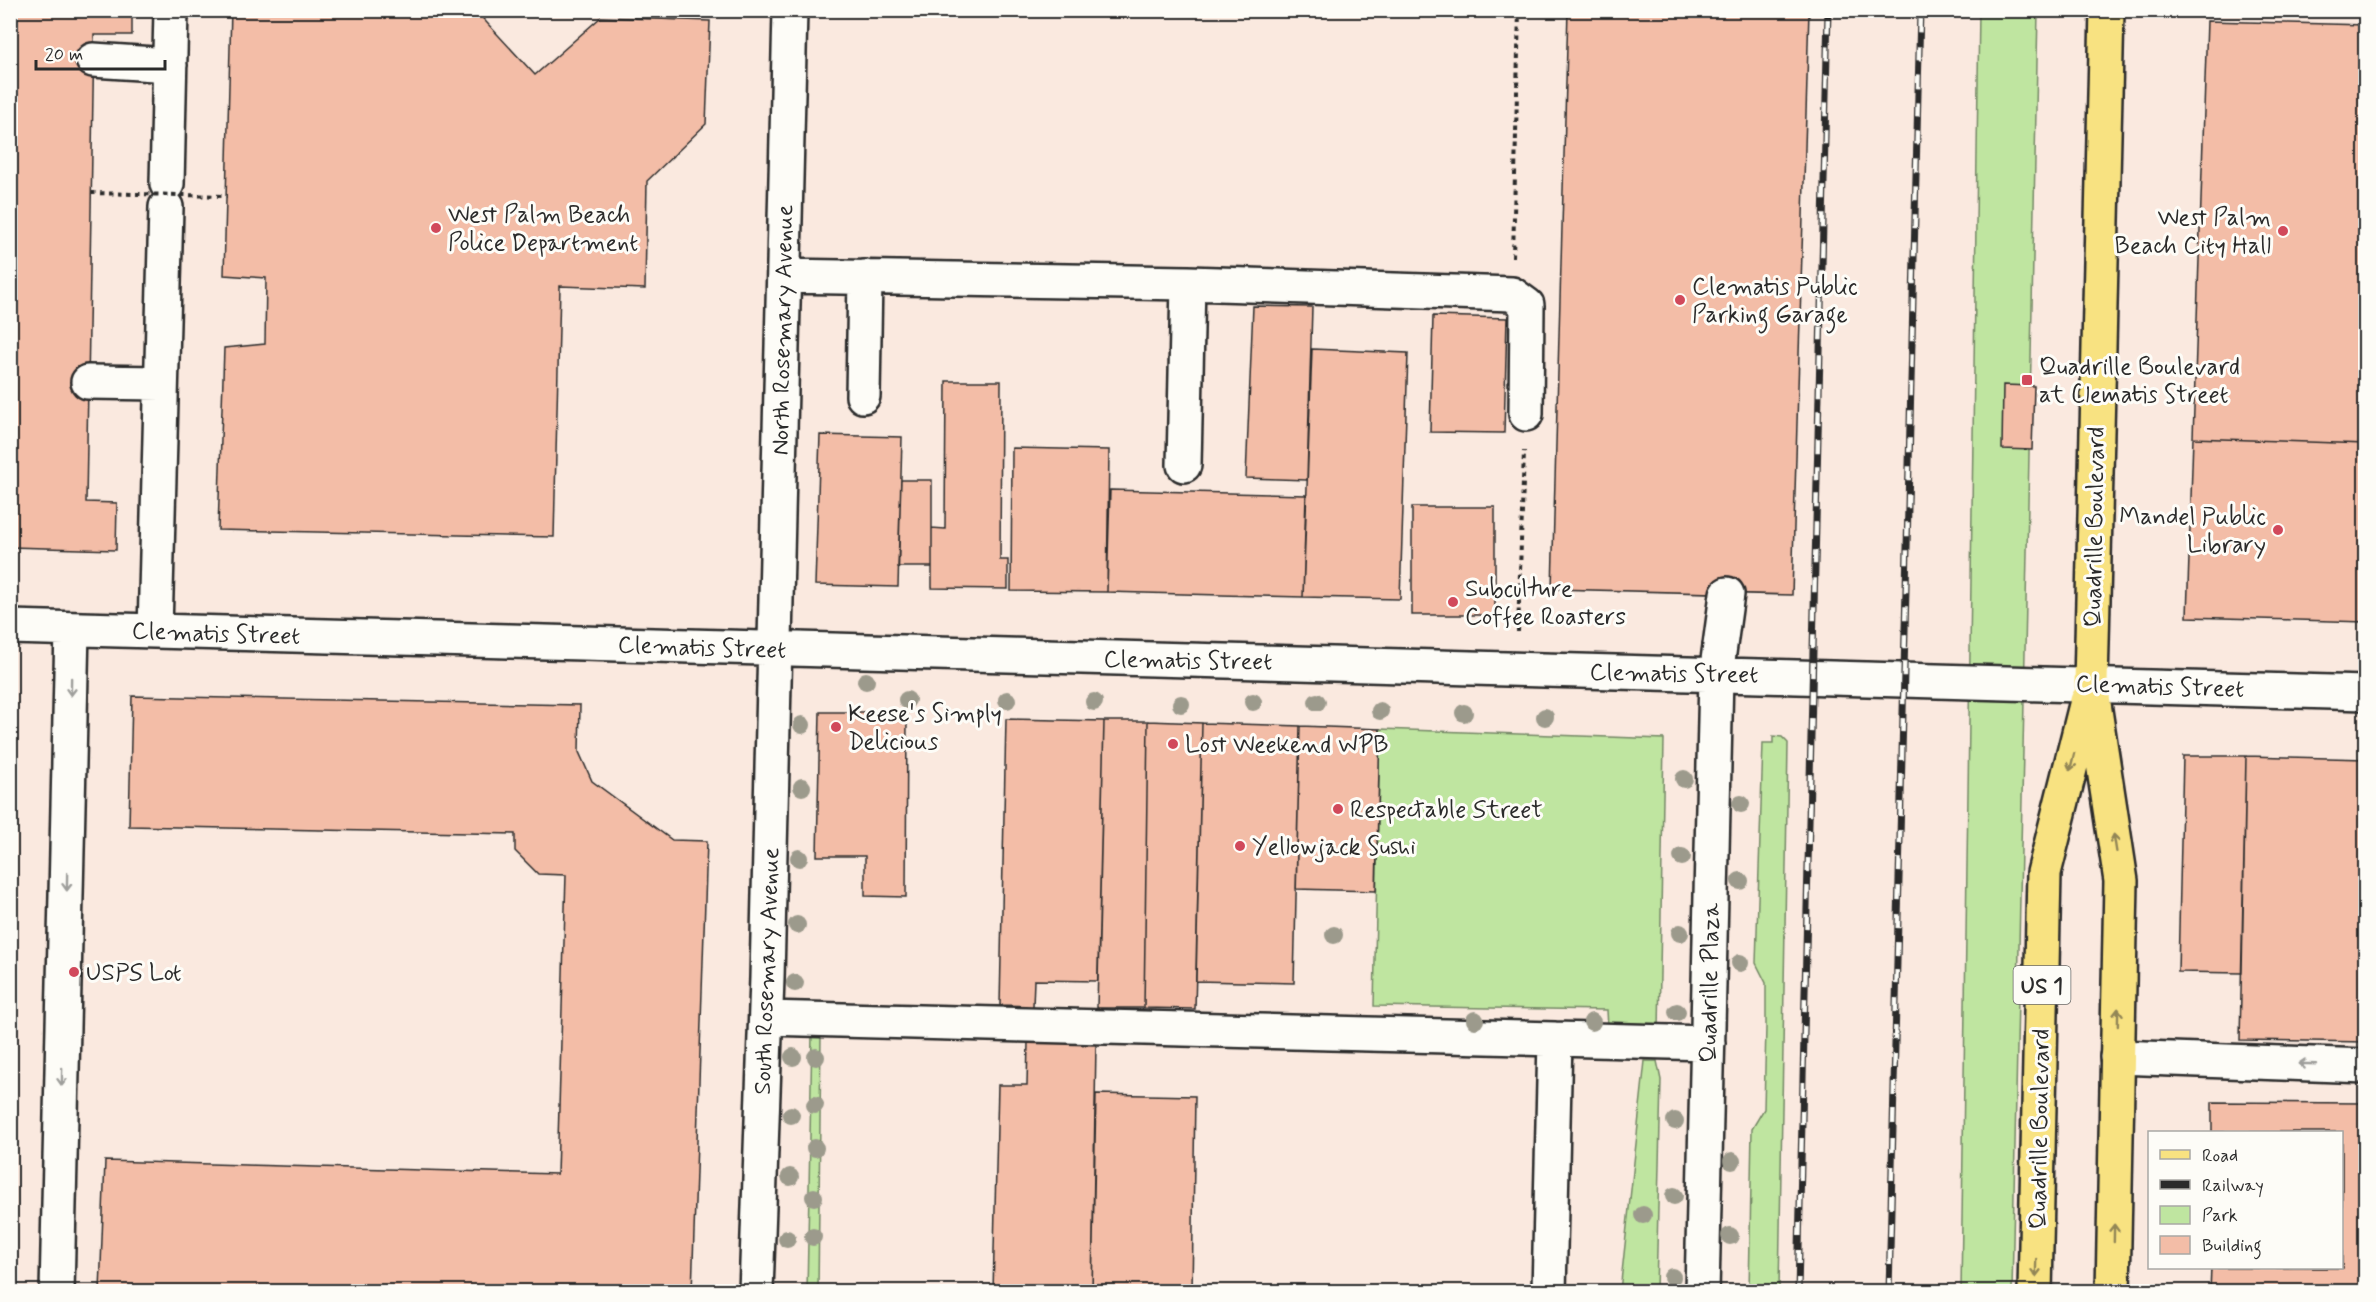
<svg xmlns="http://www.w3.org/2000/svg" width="2376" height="1302" font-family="Mynerve,sans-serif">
	<rect width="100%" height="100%" fill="#fae9df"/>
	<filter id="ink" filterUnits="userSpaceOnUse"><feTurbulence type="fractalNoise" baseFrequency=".0167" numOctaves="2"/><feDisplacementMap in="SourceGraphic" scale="12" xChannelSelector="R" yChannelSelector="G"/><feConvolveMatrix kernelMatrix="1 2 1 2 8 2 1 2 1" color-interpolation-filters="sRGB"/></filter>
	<g filter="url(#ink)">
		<path fill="#bfe5a0" stroke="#758866" stroke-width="1.5" d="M1979 11H2038L2012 1291 1961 1292Z
			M1380 729 1664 739 1659 1030 1608 1028 1607 1010 1374 1006Z
			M1773 736 1782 737 1788 743 1779 1291 1749 1292 1752 1129 1764 1109 1766 1027V983L1756 963 1763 743H1773Z
			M812 1034H821L818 1291 807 1292Z
			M1645 1061H1657L1661 1080 1656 1291H1620Z"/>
		<path fill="#f3bda7" stroke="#2b2b2b" stroke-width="1.5" d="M10 10H132V35H94L86 502 117 503 116 550 10 547Z
			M231 10H475L535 75 601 17 710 21 706 124 647 181 645 289 560 286 554 537 218 530 224 348 265 344 266 278 224 275Z
			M1568 10H1809L1792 595 1552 589Z
			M2207 21 2366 25V444L2193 438Z
			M1253 306 1312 307 1307 480 1246 478Z
			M1433 316 1507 318 1504 433 1430 432Z
			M1312 349 1408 353 1400 599 1303 597Z
			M946 381H1001L1000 560H1008V589L932 588V528L945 529Z
			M2003 385 2034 386 2032 450 2002 449Z
			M820 435 902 437 898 587 815 585Z
			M2193 438 2366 444V622L2187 617Z
			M1012 448 1109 450 1107 592 1011 591Z
			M901 480H932V567H898Z
			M1110 490 1306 495 1303 597 1107 592Z
			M1412 507H1495V615H1412Z
			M132 696 580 705 579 752 592 781 672 840 707 841 692 1292 100 1291 105 1161 557 1174 566 875 538 874 515 851V834L129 826Z
			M820 712H907L906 897 865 896V856H817Z
			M1006 719 1104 721 1098 981 1034 980 1033 1006 1000 1005Z
			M1104 721H1148L1144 1008H1097Z
			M1148 721 1202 723 1195 1009 1144 1008Z
			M1202 723 1300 726 1294 983 1196 981Z
			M1300 726 1380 729 1376 891 1296 889Z
			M2183 756H2246L2242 973 2178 972Z
			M2246 756 2366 759V1042L2240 1040Z
			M1028 1042 1096 1043 1092 1292H993L998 1085H1027Z
			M1096 1094 1195 1096 1192 1292H1092Z
			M2212 1102 2366 1103V1292H2210L2211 1268H2342V1132H2212Z"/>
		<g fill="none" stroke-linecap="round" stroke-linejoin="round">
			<defs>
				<path id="minor" d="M93 60 170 65
					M167 184 171 10
					M784 276 1188 283 1184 465
					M1188 283 1512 294 1527 305 1526 414
					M88 382 161 383
					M863 396 865 277
					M10 627 2366 693
					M155 631 166 207
					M766 1018 1708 1043
					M2117 1057 2366 1066
					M57 1292 72 629
					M756 1292 767 978 790 10
					M1549 1292 1555 1039
					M1702 1292 1716 675 1727 594"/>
				<path id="major" d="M2107 10 2091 684 2121 881 2113 1292
					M2035 1292 2044 873 2087 701"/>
			</defs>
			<use href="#minor" stroke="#2b2b2b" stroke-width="38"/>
			<use href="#major" stroke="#2b2b2b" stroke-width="38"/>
			<path stroke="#2b2b2b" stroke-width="4" stroke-dasharray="4.5 4.5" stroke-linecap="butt" d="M1513 257 1519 10
				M1518 632 1524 451"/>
			<use href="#minor" stroke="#fdfcf7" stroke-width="33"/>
			<use href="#major" stroke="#f8e281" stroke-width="33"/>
			<defs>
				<path id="rail" d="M1798 1292 1828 10
					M1889 1292 1920 10"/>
			</defs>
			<use href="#rail" stroke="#2b2b2b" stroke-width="7"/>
			<use href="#rail" stroke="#fdfcf7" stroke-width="4.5" stroke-dasharray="14" stroke-linecap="butt"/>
			<path stroke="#2b2b2b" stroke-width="4" stroke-dasharray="4.5 4.5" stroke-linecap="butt" d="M91 193 227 196"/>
		</g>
		<g fill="#9c9a8c">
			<circle cx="866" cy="681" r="9"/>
			<circle cx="907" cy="700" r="9"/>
			<circle cx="1007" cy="700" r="9"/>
			<circle cx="1094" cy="702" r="9"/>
			<circle cx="1253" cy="702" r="9"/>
			<circle cx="1317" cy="702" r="9"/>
			<circle cx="1181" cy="704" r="9"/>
			<circle cx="1380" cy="711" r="9"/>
			<circle cx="1464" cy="713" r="9"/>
			<circle cx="1545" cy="717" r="9"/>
			<circle cx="802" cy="725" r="9"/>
			<circle cx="1684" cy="779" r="9"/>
			<circle cx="802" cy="787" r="9"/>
			<circle cx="1741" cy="804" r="9"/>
			<circle cx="1682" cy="857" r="9"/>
			<circle cx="799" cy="858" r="9"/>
			<circle cx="1740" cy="881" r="9"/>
			<circle cx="797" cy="925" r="9"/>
			<circle cx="1680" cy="933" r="9"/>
			<circle cx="1334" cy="935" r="9"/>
			<circle cx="1740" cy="963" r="9"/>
			<circle cx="795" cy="983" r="9"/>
			<circle cx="1677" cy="1012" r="9"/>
			<circle cx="1475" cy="1020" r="9"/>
			<circle cx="1592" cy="1022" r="9"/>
			<circle cx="793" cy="1057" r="9"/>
			<circle cx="816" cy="1057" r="9"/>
			<circle cx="815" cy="1105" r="9"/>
			<circle cx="791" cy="1115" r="9"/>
			<circle cx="1675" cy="1121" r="9"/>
			<circle cx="815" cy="1148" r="9"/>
			<circle cx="1732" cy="1161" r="9"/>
			<circle cx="790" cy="1177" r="9"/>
			<circle cx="1674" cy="1196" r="9"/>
			<circle cx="814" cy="1197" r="9"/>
			<circle cx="1643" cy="1215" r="9"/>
			<circle cx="1730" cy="1236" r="9"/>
			<circle cx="813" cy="1237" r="9"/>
			<circle cx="787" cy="1239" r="9"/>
			<circle cx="1672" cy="1277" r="9"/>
		</g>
		<defs><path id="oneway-shaft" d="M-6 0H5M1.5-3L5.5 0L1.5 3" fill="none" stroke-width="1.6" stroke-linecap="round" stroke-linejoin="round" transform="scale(1.5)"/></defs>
		<g stroke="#9e9e9b">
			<use href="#oneway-shaft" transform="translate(71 687) rotate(91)"/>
			<use href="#oneway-shaft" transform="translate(67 882) rotate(91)"/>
			<use href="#oneway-shaft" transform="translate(2307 1064) rotate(-178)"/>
			<use href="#oneway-shaft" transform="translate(62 1077) rotate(91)"/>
		</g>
		<g stroke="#928656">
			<use href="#oneway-shaft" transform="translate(2072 762) rotate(104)"/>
			<use href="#oneway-shaft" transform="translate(2115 843) rotate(-99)"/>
			<use href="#oneway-shaft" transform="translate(2118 1017) rotate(-89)"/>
			<use href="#oneway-shaft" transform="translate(2114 1233) rotate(-89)"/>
			<use href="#oneway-shaft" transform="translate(2036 1268) rotate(91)"/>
		</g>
	</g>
	<g fill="#d1495b" stroke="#fdfcf7" stroke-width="2">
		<circle cx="436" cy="228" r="6"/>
		<circle cx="2283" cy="231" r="6"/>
		<circle cx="1680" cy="300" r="6"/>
		<rect x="2021" y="374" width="12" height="12" rx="3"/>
		<circle cx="2278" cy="530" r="6"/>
		<circle cx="1453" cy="602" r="6"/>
		<circle cx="836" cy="727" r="6"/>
		<circle cx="1173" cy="744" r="6"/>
		<circle cx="1338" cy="809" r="6"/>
		<circle cx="1240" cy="846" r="6"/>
		<circle cx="74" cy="972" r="6"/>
	</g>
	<g text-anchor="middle" stroke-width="6" stroke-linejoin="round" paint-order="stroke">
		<rect fill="#fdfcf7" stroke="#6a6a68" stroke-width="1.5" x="2013.5" y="966" width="57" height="38" rx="4.5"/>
		<g font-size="22" font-weight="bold" fill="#2b2b2b">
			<text x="2042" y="993">US 1</text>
		</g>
		<g font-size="24" fill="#2b2b2b" stroke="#fdfcf7" text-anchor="start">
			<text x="448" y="222">West Palm Beach<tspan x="448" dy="28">Police Department</tspan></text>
			<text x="2271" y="225" text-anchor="end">West Palm<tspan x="2271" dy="28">Beach City Hall</tspan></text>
			<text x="1692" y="294">Clematis Public<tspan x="1692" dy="28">Parking Garage</tspan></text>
			<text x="2039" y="374">Quadrille Boulevard<tspan x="2039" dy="28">at Clematis Street</tspan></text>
			<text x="2266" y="524" text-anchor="end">Mandel Public<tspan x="2266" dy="28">Library</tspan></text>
			<text x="1465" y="596">Subculture<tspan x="1465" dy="28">Coffee Roasters</tspan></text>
			<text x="848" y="721">Keese's Simply<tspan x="848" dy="28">Delicious</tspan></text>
			<text x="1185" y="752">Lost Weekend WPB</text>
			<text x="1350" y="817">Respectable Street</text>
			<text x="1252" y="854">Yellowjack Sushi</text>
			<text x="86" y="980">USPS Lot</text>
		</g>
		<g font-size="24" fill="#2b2b2b" stroke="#fdfcf7">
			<text transform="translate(782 330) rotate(-89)" y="8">North Rosemary Avenue</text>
			<text transform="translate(2094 527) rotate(-89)" y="8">Quadrille Boulevard</text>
			<text transform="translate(216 633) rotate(2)" y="8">Clematis Street</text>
			<text transform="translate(702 647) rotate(2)" y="8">Clematis Street</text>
			<text transform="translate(1188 660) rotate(1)" y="8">Clematis Street</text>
			<text transform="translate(1674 673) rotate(1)" y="8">Clematis Street</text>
			<text transform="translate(2160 686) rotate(2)" y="8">Clematis Street</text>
			<text transform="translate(766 971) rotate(-88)" y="8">South Rosemary Avenue</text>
			<text transform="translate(1709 983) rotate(-89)" y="8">Quadrille Plaza</text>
			<text transform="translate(2039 1129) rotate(-89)" y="8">Quadrille Boulevard</text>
		</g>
	</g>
	<rect width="2376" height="1302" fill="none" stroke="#fdfcf7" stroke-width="36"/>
	<rect x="18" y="18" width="2340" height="1266" fill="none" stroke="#2b2b2b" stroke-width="2" filter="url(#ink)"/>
	<rect x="2148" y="1131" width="195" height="138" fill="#fdfcf7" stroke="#a9a8a5" stroke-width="1.5"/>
	<rect x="2160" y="1150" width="30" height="9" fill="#f8e281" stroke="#a9a8a5" stroke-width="1.5"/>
	<text x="2202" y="1161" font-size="18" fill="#2b2b2b">Road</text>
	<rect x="2160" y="1180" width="30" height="9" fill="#2b2b2b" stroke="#a9a8a5" stroke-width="1.5"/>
	<text x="2202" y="1191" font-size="18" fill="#2b2b2b">Railway</text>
	<rect x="2160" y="1206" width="30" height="18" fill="#bfe5a0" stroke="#a9a8a5" stroke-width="1.5"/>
	<text x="2202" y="1221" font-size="18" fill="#2b2b2b">Park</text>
	<rect x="2160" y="1236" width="30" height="18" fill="#f3bda7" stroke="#a9a8a5" stroke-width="1.5"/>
	<text x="2202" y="1251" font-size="18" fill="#2b2b2b">Building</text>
	<path d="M36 60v9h129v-9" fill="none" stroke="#2b2b2b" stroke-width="3"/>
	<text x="45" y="60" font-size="18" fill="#2b2b2b" stroke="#fdfcf7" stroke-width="4.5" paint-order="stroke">20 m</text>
</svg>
